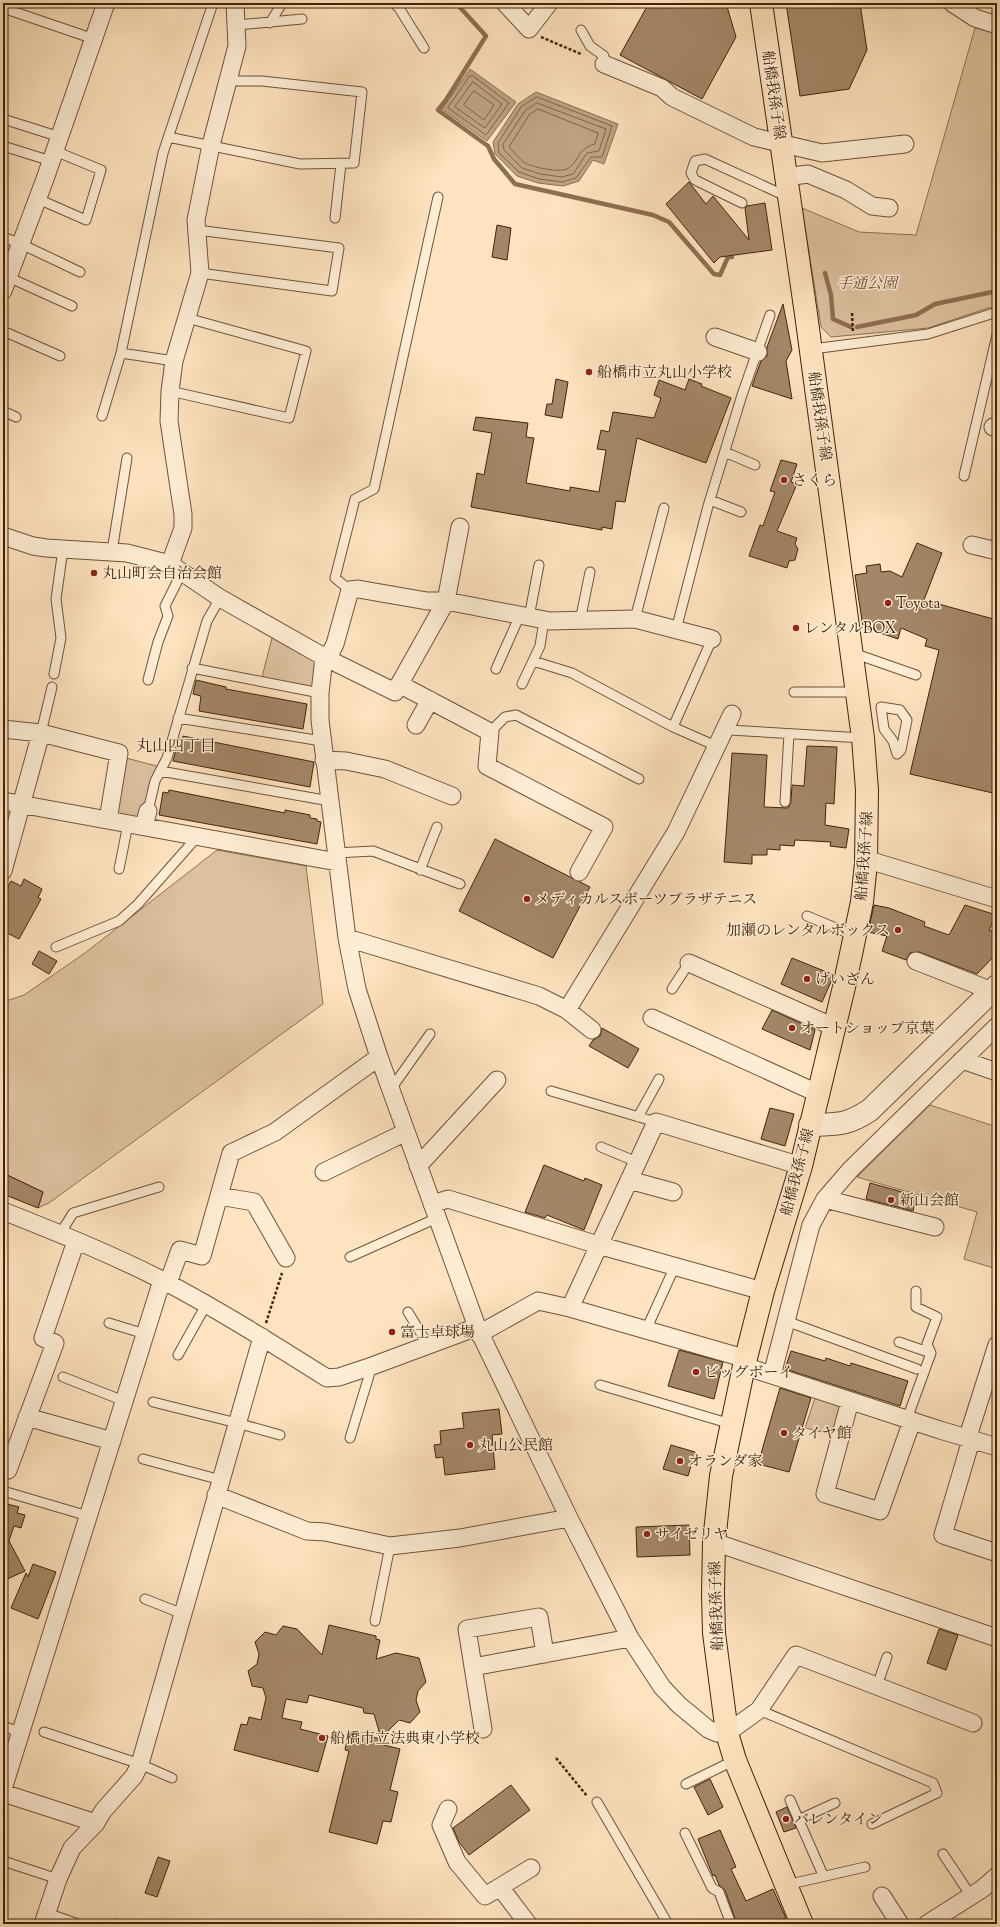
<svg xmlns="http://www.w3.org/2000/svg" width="1000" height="1927" font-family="'Sorts Mill Goudy','Noto Serif JP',serif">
	<rect width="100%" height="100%" fill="#fde3bf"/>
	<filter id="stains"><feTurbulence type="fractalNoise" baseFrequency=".005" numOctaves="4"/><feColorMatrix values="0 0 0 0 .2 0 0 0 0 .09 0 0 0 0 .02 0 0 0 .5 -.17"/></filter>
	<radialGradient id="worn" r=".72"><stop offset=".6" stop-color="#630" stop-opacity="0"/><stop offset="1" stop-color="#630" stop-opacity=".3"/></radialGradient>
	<path fill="#ddc2a0" stroke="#907255" d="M975 28 997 33V307L988 308 928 328 831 337 821 327 802 208 859 232 916 235Z
		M273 634 319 660 314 688 262 677Z
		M122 757 157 766 141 821 112 817Z
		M217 850 306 866 323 1004 49 1203 38 1208 43 1192 3 1173V1002L24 995 85 953Z
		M930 1105 997 1127V1269L964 1259 977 1212 857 1177Z
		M815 1398 840 1406 843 1413 835 1435 805 1428Z"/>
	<path fill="#bda281" stroke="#8c6f51" d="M470 69 516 102 487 141 442 109Z
		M536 92 618 124 604 164 593 160 579 181 563 186 538 183 517 176 495 154 493 142 518 104Z"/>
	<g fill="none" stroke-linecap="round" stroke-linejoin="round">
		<path stroke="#806246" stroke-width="1" d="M470 76H473L509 103 486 135 448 108Z
			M473 82 502 104 485 128 455 107Z
			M474 91 494 105 484 120 464 105Z
			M537 97 612 126 602 157H591L576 178 562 182 539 179 519 172 499 153 498 143 521 107Z
			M537 103 606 129 599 151 587 153 573 174 562 177 540 174 522 168 504 150 503 144 525 111Z
			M538 109 598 133 595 144C577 149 581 158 569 168 562 174 532 167 525 163 519 159 514 152 509 147L529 115Z"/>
		<path stroke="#8c6f51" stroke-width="4.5" d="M456 3 486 36 446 100 438 110 488 146 494 159 515 184 653 215 669 222 714 274 720 275 728 257H732
			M825 273 831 295 833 319 851 327
			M857 327 916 315 935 304 997 291"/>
	</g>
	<path fill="#a38768" stroke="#42230a" d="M649 3H726L736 37 702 99 620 55Z
		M786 3H860L867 50 849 89 800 96Z
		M689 182 706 204 713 196 749 240 745 208 747 206 765 203 772 250 720 257 714 263 666 204Z
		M497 225 511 228 507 260 492 257Z
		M783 304 792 350 786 361 792 399 752 386 761 361 767 356V347Z
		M556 379 568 382 562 418 545 415 547 404H552Z
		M689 379 702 384 701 386 731 398 706 463 637 438 625 502 616 501 612 529 602 527V530L471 507 477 473 484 475 492 433 473 430 476 417 528 423 526 437 534 438 526 483 570 491V487L599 492 606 450 597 449 601 430 609 432 613 412 654 418 661 398 654 395 659 380 685 390Z
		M781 460 797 464 791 482 797 484 777 531 797 538 795 544 798 549 795 560 789 561 787 568 749 556 760 525 763 526 775 492 770 491Z
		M917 543 942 553 924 600 997 620V794L910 774 939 650 925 646 927 639 901 628 898 639 863 627 855 575 867 573 866 566 880 564 881 572 890 571 902 577Z
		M196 680 226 687V689L307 704 303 729 199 711 201 696 193 694Z
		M183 736 314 762 310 787 173 761 179 738 182 739Z
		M807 746 837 747 834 804 826 803 825 825 849 829 846 848 830 846 831 842 795 840 794 846 780 845V850L767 849V855H752V864L724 862 732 753 767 755 764 807 788 808 791 802 792 785 804 786Z
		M169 790 285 813V810L310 815V818L317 819V821L321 822 317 844 159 815 163 792 168 793Z
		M495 839 590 887 553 958 459 911Z
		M24 879 42 889 38 898 41 899 19 939 3 931V896L11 881 21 886Z
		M874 905 889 908 925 922 924 926 949 935 965 905 996 915 989 930 997 933V953L977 974 919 952 910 953 906 960 882 951 887 936 868 932Z
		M39 951 57 961 49 974 32 964Z
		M792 958 834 975 822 1002 781 984Z
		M772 1010 815 1030 810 1050 762 1029Z
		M602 1028 639 1049 628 1068 589 1046 593 1040 600 1036Z
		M770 1108 794 1114 785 1146 761 1139Z
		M544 1165 584 1181 585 1178 602 1185 584 1230 547 1215 545 1218 525 1212Z
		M3 1173 43 1192 38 1208 3 1194Z
		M870 1183 917 1196 913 1211 866 1199Z
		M679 1350 723 1362 714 1399 668 1386Z
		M791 1351 825 1361 826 1358 850 1366 851 1363 908 1381 900 1406 785 1369Z
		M780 1388 811 1398 789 1472 758 1464Z
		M499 1409 502 1434 492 1435 495 1469 445 1475 443 1457 436 1458 434 1445 441 1444 440 1431 464 1428 462 1413Z
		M671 1445 695 1452 688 1476 663 1469Z
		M3 1503 19 1507 17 1513 25 1515 21 1528 14 1526 9 1541 25 1571 3 1581Z
		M689 1525 690 1555 637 1557 636 1527Z
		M33 1564 56 1572 38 1619 11 1608 26 1573 28 1577Z
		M329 1625 376 1636V1639L380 1640 376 1659 396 1653 419 1658 426 1682 418 1691 416 1700 420 1712 410 1723 399 1720 381 1738 374 1714 364 1713 363 1708 309 1695 307 1703 286 1699 282 1718 302 1722 300 1729 328 1736 318 1772 234 1750 241 1724 247 1725 249 1717 261 1720 266 1698 263 1688 252 1686 248 1671 257 1664 259 1654 255 1642 265 1632 276 1635 283 1626 297 1629 322 1655Z
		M939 1629 958 1635 946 1670 927 1663Z
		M349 1732 381 1739 376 1743 400 1749 390 1790 398 1792 391 1822 383 1821 377 1844 329 1832 349 1751 345 1750Z
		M710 1779 723 1807 708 1815 694 1787Z
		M511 1785 530 1810 469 1855 459 1842 453 1828Z
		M787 1807 796 1828 784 1832 776 1812Z
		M720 1830 736 1867 731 1869 746 1901 773 1889 786 1918 772 1924H737L725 1890 719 1885 715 1875 713 1876 698 1839Z
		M158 1857 170 1861 157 1897 145 1893Z"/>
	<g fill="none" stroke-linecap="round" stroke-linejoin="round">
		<defs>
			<path id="service" d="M394 3 399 8 424 48
				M3 8 94 39
				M270 23 282 3
				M237 25 302 19
				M581 30 590 46 604 56V64
				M3 119 60 137
				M168 137 300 164 354 163 362 92 262 81H229
				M3 146 51 161
				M38 199 86 220 101 170 55 151
				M742 203 695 180 691 173 695 161 705 159 788 197
				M335 218 341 164
				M197 230 339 248 332 291 200 273
				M3 237 21 244 80 272
				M8 277 72 306
				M3 331 60 356
				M820 348 928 334 997 312
				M174 361 121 353 163 153 213 3
				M170 391 289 418 306 351 187 318
				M3 411 16 417
				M102 416 121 353
				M725 452 755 465
				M964 476 997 335
				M710 500 741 512
				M112 551 127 458
				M350 590 335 578 355 499 374 489 438 197
				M529 617 539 565
				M635 619 664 508
				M580 621 590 572
				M676 630 708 506 742 395 770 315
				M853 653 916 675
				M533 661 572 673 673 727 716 746
				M192 668 320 693
				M496 669 520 615
				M54 674 61 638 56 599 63 549
				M148 680 158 642 168 616 165 606 182 572
				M522 684 540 646 544 620
				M794 692H857
				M881 707 900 710 907 720 901 750 897 754 893 741 884 729Z
				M178 718 322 741
				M673 727 712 639
				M729 730 863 738
				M490 732 505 717 516 715 639 779
				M41 733 52 687
				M160 771 330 801
				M785 802 789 734
				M148 811 155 781 167 758 207 621 220 598
				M336 853 373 851 460 884
				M119 869 128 824
				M420 870 437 827
				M807 916 855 936
				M56 947 119 921 138 904 197 837
				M672 989 689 963
				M391 1089 430 1034
				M551 1091 656 1122
				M638 1117 659 1079
				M601 1147 637 1162
				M60 1234 73 1213 159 1187
				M350 1257 437 1218
				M408 1312 428 1345
				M786 1321 917 1369
				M109 1323 145 1334
				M646 1330 675 1266
				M899 1342 931 1353
				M178 1355 206 1305
				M63 1377 124 1401
				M600 1385 731 1424
				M153 1402 237 1423 280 1435
				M907 1419 931 1353 927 1344 937 1317 916 1307V1291
				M350 1438 372 1366
				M143 1459 221 1480
				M3 1491 88 1516
				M145 1599 183 1614
				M375 1621 390 1546
				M877 1686 887 1657
				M759 1710 933 1783 937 1793 872 1824
				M3 1726 21 1733
				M44 1732 140 1764 172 1778
				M686 1784 735 1760
				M790 1800 823 1875
				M597 1802 668 1924
				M798 1820 835 1803
				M685 1833 712 1888 719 1892 731 1924
				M943 1854 971 1896
				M3 1861 58 1879
				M786 1885 865 1867
				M47 1913 78 1924
				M115 1924H116"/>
			<path id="minor" d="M505 3 529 29 549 3
				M952 3 975 18 997 25
				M604 64 662 88 672 97 754 137 822 153 905 144
				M786 177 808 174 846 190 872 206 889 208
				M3 291 45 179 106 3
				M715 337 758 352
				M993 427 997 428
				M3 536 33 546 46 548 127 553 170 564 220 598 324 657 395 692 446 601 460 527
				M972 545 997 551
				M170 564 183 528V514L169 421 170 391 174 361 200 273 196 220 211 145 237 46 235 3
				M712 639 635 619 550 621 446 601H427L358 589 350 590 335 644 331 652 324 657 320 693V720L347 938 357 989 379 1057 477 1327 569 1518 630 1638 662 1687 679 1705 708 1729 717 1733H727L759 1710 796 1655 973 1723
				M399 684 490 732 487 766 604 827 579 872
				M416 725 430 700
				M3 729 41 733 119 753 108 820
				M324 760 346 761 385 769 452 796
				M3 801 337 862
				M144 826 148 811
				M866 863 875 862 997 899
				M3 871 41 733
				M347 938 539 996 567 1010 592 1030
				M916 961 992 991
				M689 963 834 1027
				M567 1010 676 832 732 714
				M652 1018 817 1093
				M962 1060 997 1072
				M418 1166 497 1080
				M324 1172 406 1132
				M629 1180 673 1192
				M219 1196 254 1202 286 1258
				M825 1199 935 1227
				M432 1204 448 1199 598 1245 763 1291
				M3 1211C56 1232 111 1254 162 1280 219 1310 273 1344 327 1378L339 1377 372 1366 477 1327
				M168 1283 180 1250 202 1256 231 1153 275 1132 379 1057
				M570 1308 656 1122 801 1166
				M479 1334 538 1301 570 1308 747 1359
				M997 1345 970 1430 969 1447 943 1535 997 1553
				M744 1366 940 1430 997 1447
				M772 1375 811 1225 825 1199 851 1169 997 1026
				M850 1401 825 1494 880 1511 912 1421
				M27 1417 112 1441
				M8 1470 55 1343 43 1338 76 1241
				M216 1495 307 1531 325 1532 390 1546 460 1538 569 1518
				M714 1542 997 1638
				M473 1667 630 1638
				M483 1729 467 1629 539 1617 545 1654
				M3 1789 162 1280
				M3 1793 96 1823
				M448 1809 441 1825 457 1862 485 1896 531 1868
				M500 1887 528 1924
				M882 1896 900 1924
				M43 1924 58 1879 72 1848 96 1823 103 1811 134 1776 140 1764 262 1337
				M927 1924 982 1889 997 1876"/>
			<path id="tertiary" d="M810 1125C837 1124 846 1126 870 1110L997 986"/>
			<path id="primary" d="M761 3 806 314 863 738 867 790 866 863 862 902 844 987 801 1166 763 1291 744 1366 721 1476 714 1542 713 1594 714 1633 727 1733 735 1760 802 1924"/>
		</defs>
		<use href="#service" stroke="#715337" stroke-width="11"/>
		<use href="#minor" stroke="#715337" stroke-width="19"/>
		<use href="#tertiary" stroke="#715337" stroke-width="24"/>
		<use href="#primary" stroke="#42230a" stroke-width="24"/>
		<path stroke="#42230a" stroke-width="2.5" stroke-dasharray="3 2" stroke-linecap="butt" d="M541 37 581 54
			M997 136 995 140 997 154
			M852 313 853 333
			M266 1323 282 1273
			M556 1758 587 1796"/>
		<use href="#service" stroke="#feedd5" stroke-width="9"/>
		<use href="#minor" stroke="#feedd5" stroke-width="17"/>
		<use href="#tertiary" stroke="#feedd5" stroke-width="22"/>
		<use href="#primary" stroke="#fde3bf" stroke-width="22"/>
	</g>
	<g fill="#8f2418" stroke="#feedd5" stroke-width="1.5">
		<circle cx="589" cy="372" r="4"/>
		<circle cx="784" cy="480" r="4"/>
		<circle cx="94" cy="573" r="4"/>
		<circle cx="888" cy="603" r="4"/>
		<circle cx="796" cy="628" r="4"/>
		<circle cx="527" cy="899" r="4"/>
		<circle cx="898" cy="930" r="4"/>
		<circle cx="807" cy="979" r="4"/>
		<circle cx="792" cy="1028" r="4"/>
		<circle cx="891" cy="1200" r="4"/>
		<circle cx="392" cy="1332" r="4"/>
		<circle cx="696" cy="1372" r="4"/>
		<circle cx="784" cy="1433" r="4"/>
		<circle cx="470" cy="1445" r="4"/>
		<circle cx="680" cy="1461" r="4"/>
		<circle cx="647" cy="1534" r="4"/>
		<circle cx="322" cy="1738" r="4"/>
		<circle cx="786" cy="1819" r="4"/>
	</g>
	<g text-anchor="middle" stroke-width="3" stroke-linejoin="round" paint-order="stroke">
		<g font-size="15" fill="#42230a" stroke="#feedd5">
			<text transform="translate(774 95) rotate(82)" y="5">船橋我孫子線</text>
			<text transform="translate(820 416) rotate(82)" y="5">船橋我孫子線</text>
			<text transform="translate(864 856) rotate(-86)" y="5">船橋我孫子線</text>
			<text transform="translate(797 1172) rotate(-75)" y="5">船橋我孫子線</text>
			<text transform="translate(716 1606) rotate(-92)" y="5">船橋我孫子線</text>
		</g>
		<g font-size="15" font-style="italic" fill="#694b30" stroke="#feedd5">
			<text x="867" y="288">手通公園</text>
		</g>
		<g font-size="15" fill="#42230a" stroke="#feedd5" text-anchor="start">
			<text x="597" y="377">船橋市立丸山小学校</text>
			<text x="792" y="485">さくら</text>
			<text x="102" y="578">丸山町会自治会館</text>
			<text x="896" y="608">Toyota</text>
			<text x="804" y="633">レンタルBOX</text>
			<text x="535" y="904">メディカルスポーツプラザテニス</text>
			<text x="890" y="935" text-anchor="end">加瀬のレンタルボックス</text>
			<text x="815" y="984">けいざん</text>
			<text x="800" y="1033">オートショップ京葉</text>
			<text x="899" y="1205">新山会館</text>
			<text x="400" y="1337">富士卓球場</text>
			<text x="704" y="1377">ビッグボーイ</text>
			<text x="792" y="1438">タイヤ館</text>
			<text x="478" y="1450">丸山公民館</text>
			<text x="688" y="1466">オランダ家</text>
			<text x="655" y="1539">サイゼリヤ</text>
			<text x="330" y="1743">船橋市立法典東小学校</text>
			<text x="794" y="1824">バレンタイン</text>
		</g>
		<g font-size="16" fill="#42230a" stroke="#feedd5">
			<text x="176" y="751">丸山四丁目</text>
		</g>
	</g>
	<rect width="1000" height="1927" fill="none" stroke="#fde3bf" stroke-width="16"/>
	<rect x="4" y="4" width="992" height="1919" fill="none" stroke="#42230a" stroke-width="2"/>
	<rect x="8" y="8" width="984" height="1911" fill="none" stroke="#42230a"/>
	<rect width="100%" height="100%" filter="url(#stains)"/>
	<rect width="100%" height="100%" fill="url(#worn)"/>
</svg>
